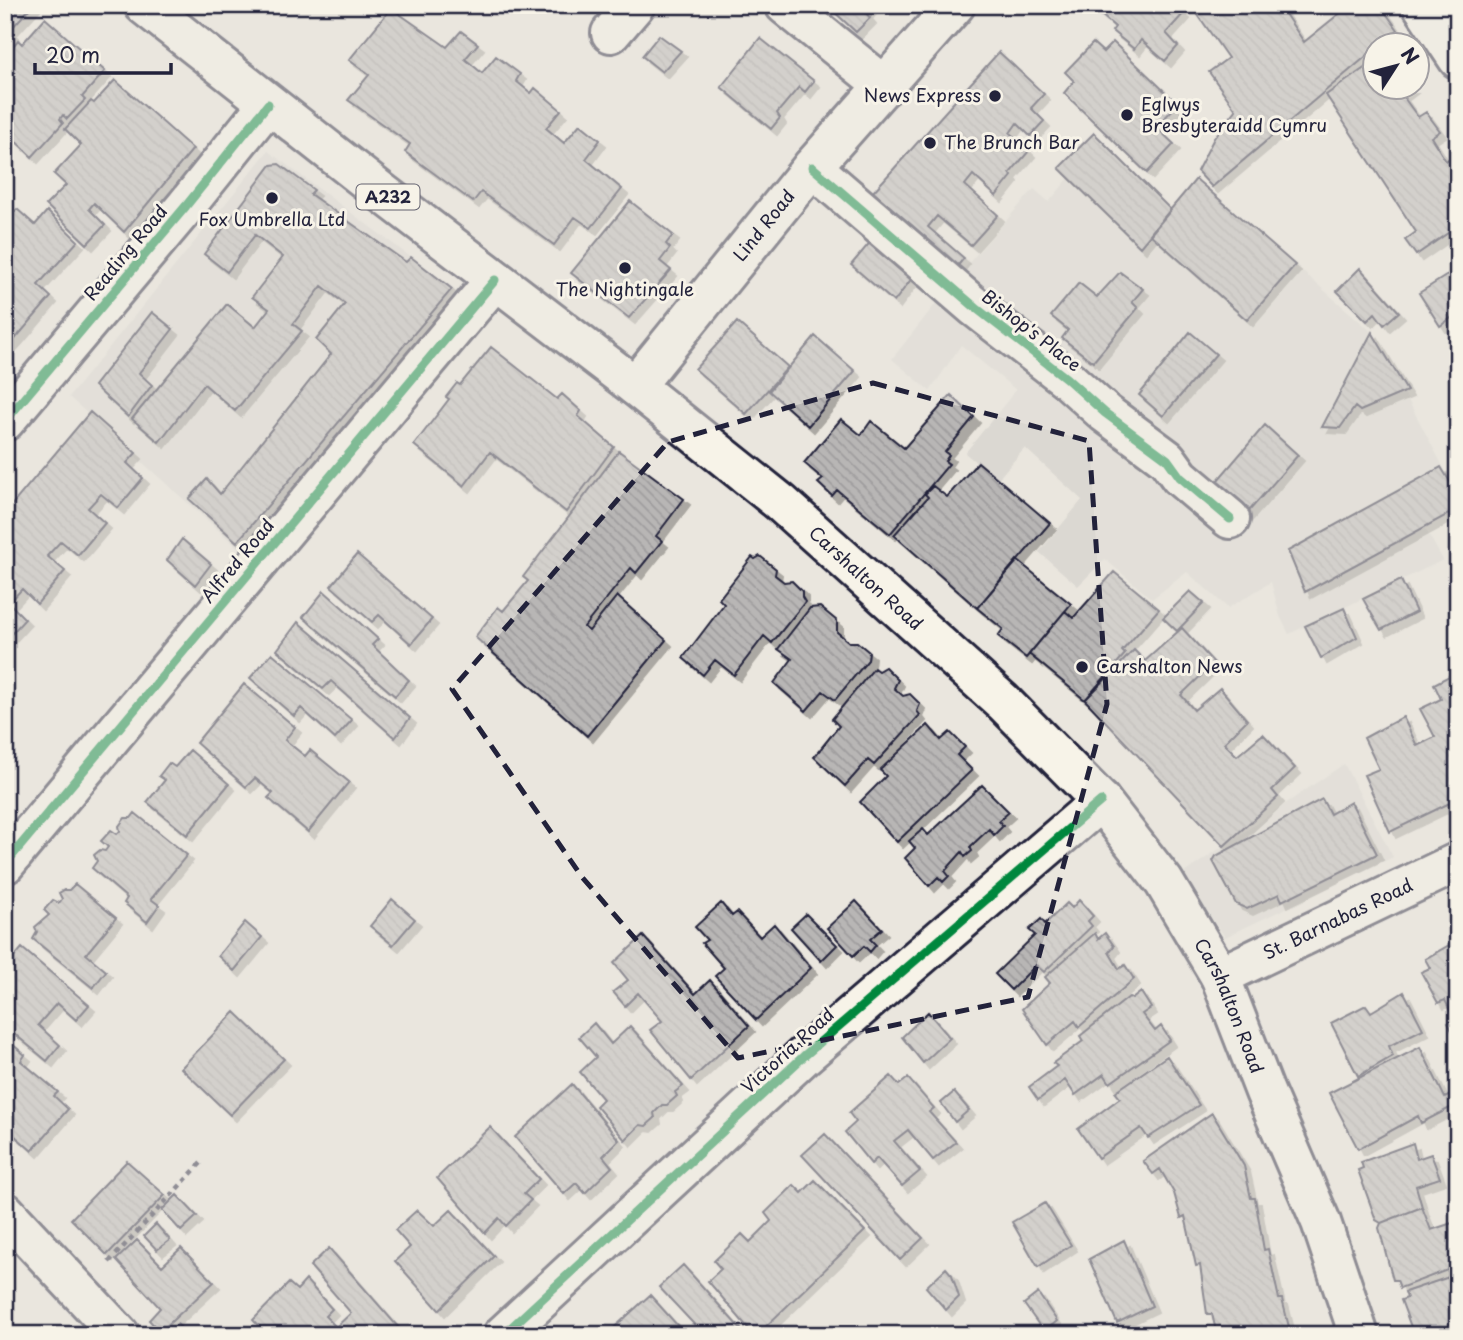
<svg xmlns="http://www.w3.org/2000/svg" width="1463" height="1340" font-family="'Playpen Sans',sans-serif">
	<defs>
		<pattern id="building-back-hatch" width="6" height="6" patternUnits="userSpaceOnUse" patternTransform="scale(1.75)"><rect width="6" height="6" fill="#b8b6b5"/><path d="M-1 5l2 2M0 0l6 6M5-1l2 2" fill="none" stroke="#9e9c9d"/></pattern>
		<filter id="shadow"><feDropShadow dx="6" dy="6" stdDeviation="0" flood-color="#0004"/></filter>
	</defs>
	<rect width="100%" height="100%" fill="#eae6de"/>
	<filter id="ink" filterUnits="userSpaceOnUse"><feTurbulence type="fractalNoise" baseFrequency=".0143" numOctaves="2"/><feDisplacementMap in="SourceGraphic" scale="14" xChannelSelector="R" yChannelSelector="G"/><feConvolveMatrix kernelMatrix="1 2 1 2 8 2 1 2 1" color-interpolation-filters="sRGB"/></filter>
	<g filter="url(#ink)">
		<path fill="#dbd8d2" d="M1094 133 1171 210 1196 179 1372 332 1458 495V509L1425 528 1443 560 1289 634 1280 616 1271 582 1228 608 1187 572 1152 599 1105 559 1078 586 1039 552 1082 500 1025 448 997 480 965 453 1016 390 961 345 930 391 892 359 960 273 1034 189 1049 202 1069 178 1059 168Z
			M268 151 455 290 337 441 244 553 69 397Z
			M1344 764 1393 857 1225 937 1206 911 1184 873Z"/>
		<path fill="url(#building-back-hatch)" stroke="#22223b" stroke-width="2" filter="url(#shadow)" d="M5 5H33L10 30 13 33 5 42Z
			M827 5H873L866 13 870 18 856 32Z
			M1090 5H1175L1184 13 1166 33 1178 46 1165 61 1141 40 1134 49 1112 31 1115 27Z
			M1191 5H1279L1304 42 1350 5H1380L1398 30 1376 46V48L1212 187 1197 171 1214 138 1236 110 1209 72 1228 58Z
			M391 8 447 47 461 31 478 44 465 59 482 73 496 56 520 74 516 81 531 93 535 88 561 110 546 128 564 143 580 124 600 140 586 159 622 189 591 228 575 217 554 245 481 192 473 202 405 152 410 144 348 100 369 75 349 60Z
			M45 18 105 71 82 97 85 100 67 119 63 115 60 119 63 123 32 157 5 131V84L10 79 5 75V56L18 40 22 44Z
			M659 35 681 51 662 72 642 56Z
			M760 38 814 81 805 92 799 87 777 113 780 118 771 129 721 87Z
			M1113 42 1178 104 1156 127 1174 144 1147 173 1064 93 1074 81 1065 72 1093 43 1103 52Z
			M999 52 1044 94 1031 108 1044 121 1030 136 1017 123 1010 133 1029 151 1010 173 1012 176 996 196 973 175 965 185 998 215 971 245 937 216 928 227 964 258 951 274 864 202Z
			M1376 60V88H1411L1402 95 1418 117 1426 112 1440 131 1431 137 1446 161 1455 154 1458 158V226L1416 255 1405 240 1416 232 1326 95Z
			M115 80 193 149 124 232 94 203 89 209 105 225 87 244 46 205 66 185 54 174 81 145 65 129 91 101 94 103Z
			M1094 133 1171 210 1140 247 1059 168Z
			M279 164 314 190 310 194 406 262 411 257 452 289 237 542 189 499 207 479 220 494 331 354 316 340 345 304 322 286 293 324 302 331 235 411 204 384 159 442 132 419 227 304 255 327 269 309 252 297 283 257 255 235 227 272 204 254 271 165Z
			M1196 179 1295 265 1247 320 1150 234Z
			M630 201 673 235 666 244 670 248 660 261 671 270 629 318 571 273Z
			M17 209 35 225 47 211 78 241 38 285 51 297 16 338 5 328V221Z
			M872 240 912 278 894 302 851 265Z
			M1458 256V313L1440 326 1419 293 1457 269 1451 261Z
			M1360 268 1399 312 1384 325 1375 313 1367 321 1337 291Z
			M1120 272 1143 289 1132 302 1138 308 1093 362 1062 338 1068 330 1051 316 1079 283 1097 297Z
			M152 312 173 329 139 373 152 385 128 417 94 386Z
			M737 322 788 367 746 414 695 369Z
			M5 328 16 338 5 350Z
			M1190 332 1216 354 1163 416 1139 395Z
			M1372 332 1407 391 1360 411 1355 407 1340 428 1322 427Z
			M815 336 855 371 808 426 769 391Z
			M491 347 557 399 562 394 581 411 578 416 614 447 566 512 490 452 464 486 414 445 449 399 446 397 457 383 460 385Z
			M951 395 974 417 945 452 949 455 945 461 949 464 890 534 837 490 832 496 818 483 823 479 804 463 841 419 861 435 871 421 904 448Z
			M90 412 136 453 127 463 143 478 118 508 101 494 88 508 105 523 78 555 61 541 47 556 65 571 37 604 22 589 9 603 25 619 5 641V513Z
			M1265 425 1298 455 1243 518 1211 488Z
			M619 451 684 499 656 536 662 541 636 573 631 568 584 627 589 631 617 596 666 640 587 736 475 637 498 607 503 611 528 581 523 577Z
			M978 462 1050 523 977 608 894 535 928 497 925 494 933 486 947 497Z
			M1441 467 1458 495V509L1305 592 1288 551Z
			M182 539 211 564 195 585 167 560Z
			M357 554 432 619 411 644 379 615 372 622 331 586Z
			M760 556 776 569 775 575 784 582 792 581 802 591V597L805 602 772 643 764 636 734 675 715 660 703 675 683 658 724 604 719 599 752 557 755 559Z
			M1017 560 1071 604 1026 658 998 636 1003 629 977 608Z
			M1114 572 1159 609 1122 651 1125 654 1085 700 1029 654 1065 611 1073 618Z
			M1401 580 1416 612 1381 630 1363 599Z
			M324 591 378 639 372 645 409 680 395 696 303 617Z
			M1190 591 1204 603 1177 631 1163 618Z
			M820 607 837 621V632L849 642H857L869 652 868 660 835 700 823 691 806 711 774 683 792 659 778 649 810 608Z
			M1344 608 1357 637 1321 658 1305 626Z
			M298 622 410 718 395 738 331 681 323 689 277 650Z
			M1182 628 1214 663 1181 695 1194 710 1220 688 1247 720 1224 743 1237 756 1263 734 1295 768 1272 790 1278 797 1224 846 1085 700 1134 650 1145 661Z
			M272 653 352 720 335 739 301 708 294 716 250 678Z
			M885 667 898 680 894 688 903 696 910 694 920 704 917 711 920 715 874 765 868 760 845 786 814 757 839 726 832 719 874 668 878 671Z
			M1451 675 1458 687V799L1390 832 1364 775 1379 769 1364 738 1403 717 1417 746 1435 737 1420 709 1441 699 1434 684Z
			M244 684 295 727 285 740 305 756 310 750 349 782 308 832 268 798 273 793 255 778 246 787 196 743Z
			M928 725 941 740 950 732 965 747 957 755 972 770 897 842 860 802 886 776 880 770Z
			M190 750 229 784 187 835 147 802 165 780 159 776 169 763 175 767Z
			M982 785 1009 812 999 821 1003 826 994 835 989 829 970 847 972 851 965 857 962 852 945 871 949 876 943 882 938 877 929 886 905 858 915 848 909 841 923 829 928 835Z
			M1322 799 1330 814 1351 802 1377 854 1282 901 1279 894 1247 909 1236 904 1213 861 1216 856Z
			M135 813 187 855 151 899 159 905 147 922 124 903 127 898 92 868 97 861 94 855 100 850 105 851 108 847 101 841 111 830 117 834 120 831 119 826 125 818H131Z
			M75 884 116 918 86 954 106 971 93 988 33 939 37 932 35 927 49 915 44 910 53 900 59 903 62 899 59 893 64 890H69Z
			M392 899 415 919 393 945 370 926Z
			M1079 900 1093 916 1088 921 1092 926 1044 972 1036 965 1011 990 995 974 1035 935 1029 930 1041 919 1045 924 1067 903 1072 908Z
			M856 901 882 929 870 939 876 945 870 952 864 946 853 956 827 928Z
			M721 903 732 916 737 912 760 937 774 924 811 968 756 1020 715 976 724 968 702 943 707 940 695 927Z
			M806 914 837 945 821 961 791 928Z
			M245 922 262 937 234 971 218 956Z
			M1095 933 1098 939 1105 933 1114 946 1109 952 1119 969 1125 965 1134 979 1079 1027 1075 1021 1047 1045 1022 1009 1050 983 1045 977Z
			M643 936 695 994 710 980 749 1026 691 1080 650 1030 662 1021 638 993 625 1006 613 992 628 980 614 963Z
			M1458 940V1042L1448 1023 1454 1019 1445 1000 1438 1003 1421 972 1430 968 1425 959Z
			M22 948 89 1005 76 1020 57 1003 38 1025 60 1045 47 1061 5 1026V968Z
			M1141 992 1151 1008 1142 1014 1155 1031 1161 1026 1170 1040 1110 1083 1104 1074 1075 1095 1065 1080 1038 1100 1029 1087 1057 1066 1053 1063 1083 1041 1080 1036 1129 997 1132 999Z
			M1404 992 1423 1029 1389 1046 1393 1056 1358 1076 1331 1023 1366 1005 1371 1012Z
			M235 1012 284 1059 230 1115 181 1068Z
			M928 1012 950 1038 923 1063 902 1037Z
			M594 1023 611 1044 630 1026 683 1086 675 1092 677 1096 667 1105H662L654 1113 655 1118 646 1126 640 1125 625 1140 596 1106 603 1099 580 1072 596 1057 579 1037Z
			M5 1038 25 1055 21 1061 58 1092 54 1096 68 1109 32 1151 5 1127Z
			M1420 1047 1445 1098 1458 1091V1104L1421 1123 1418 1116 1358 1149 1329 1093Z
			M1167 1056 1199 1105 1148 1138 1141 1128 1098 1158 1078 1129 1120 1098 1115 1092Z
			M891 1076 899 1085 908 1078 934 1108 929 1112 956 1142 933 1160 908 1130 894 1141 920 1171 902 1186 877 1158 871 1164 845 1132 856 1122 849 1113Z
			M572 1084 619 1140 603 1156 612 1167 585 1193 576 1183 564 1194 515 1137Z
			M954 1092 969 1110 955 1122 941 1103Z
			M1212 1113 1244 1166 1251 1198H1255L1264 1250 1268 1249 1279 1299H1282L1291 1335H1217L1212 1314H1207L1200 1265 1196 1266 1185 1216 1181 1218 1174 1193 1160 1169 1153 1174 1143 1161Z
			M490 1127 539 1179 524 1194 531 1200 506 1226 499 1218 485 1233 437 1178Z
			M825 1134 923 1238 900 1260 802 1155Z
			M1413 1143 1417 1159 1431 1154 1440 1178 1416 1186 1422 1207 1381 1223 1376 1220 1358 1170 1363 1168 1361 1162Z
			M127 1161 165 1195 107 1255 71 1219Z
			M815 1180 865 1231 757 1335H754L708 1281 721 1269 714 1261 742 1234 750 1242 771 1221 765 1213 794 1185 802 1193Z
			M177 1195 197 1216 181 1231 162 1210Z
			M1045 1203 1071 1245 1038 1267 1012 1222Z
			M1422 1207 1431 1230 1455 1222 1458 1230V1250L1452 1252 1458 1266 1400 1288 1397 1280H1393L1379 1228 1381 1223Z
			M417 1210 434 1226 451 1210 494 1256 439 1310 395 1261 410 1247 395 1230Z
			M156 1224 170 1240 157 1250 144 1236Z
			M137 1240 162 1266 181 1248 214 1282 160 1332 149 1320 160 1308 116 1260Z
			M1124 1240 1152 1306 1117 1323 1089 1259Z
			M329 1248 405 1335H267L253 1320 289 1283 297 1290 306 1280 332 1309 325 1316 336 1327 351 1313 310 1266Z
			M683 1265 746 1335H704L659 1287Z
			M946 1268 952 1275 959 1297 946 1310 926 1287Z
			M1458 1274V1335H1414L1401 1300 1407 1298 1405 1292Z
			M1038 1293 1057 1321 1044 1332 1024 1304Z
			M650 1295 686 1335H606Z
			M177 1324 185 1332 182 1335H166Z
			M240 1328 247 1335H233Z"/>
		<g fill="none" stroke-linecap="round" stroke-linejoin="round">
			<defs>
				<g id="minor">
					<path d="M785 5 885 86"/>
					<path d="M1422 5 1458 59"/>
					<path d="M611 33 635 5"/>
					<path d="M812 167 976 308 1066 378 1105 413 1167 459 1180 477 1230 519"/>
					<path id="s1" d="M635 386 812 167 955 5"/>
					<path d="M5 421 186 206 268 104"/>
					<path d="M5 864 495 280"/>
					<path id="s2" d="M1220 976 1458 862"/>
					<path d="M5 1212 120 1335"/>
					<path d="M503 1335 804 1056 1101 801"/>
				</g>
				<g id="highway">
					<path id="s3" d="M144 5 380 191 635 386 780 502 1003 702 1101 801 1164 882 1220 976 1265 1092 1321 1222 1359 1335"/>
				</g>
			</defs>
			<use href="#minor" stroke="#22223b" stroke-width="44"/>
			<use href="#highway" stroke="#22223b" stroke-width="44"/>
			<path stroke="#22223b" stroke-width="4.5" stroke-dasharray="5 5" stroke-linecap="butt" d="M109 1262 201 1163"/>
			<use href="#minor" stroke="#f7f3e8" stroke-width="38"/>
			<use href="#highway" stroke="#f7f3e8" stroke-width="38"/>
			<defs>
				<path id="cycleway" d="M812 167 976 308 1066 378 1105 413 1167 459 1180 477 1230 519
					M5 421 186 206 268 104
					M5 864 495 280
					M503 1335 804 1056 1101 801"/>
			</defs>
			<use href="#cycleway" stroke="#f7f3e8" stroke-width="13"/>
			<use href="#cycleway" stroke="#00873e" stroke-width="9"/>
		</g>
	</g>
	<path d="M0 0H1463V1340H0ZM873 383 1089 441 1107 704 1028 997 738 1058 582 877 452 689 668 442Z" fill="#eae6de" fill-opacity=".55" fill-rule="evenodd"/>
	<path fill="none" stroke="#22223b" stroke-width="5" stroke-dasharray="14 9" stroke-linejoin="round" d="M873 383 1089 441 1107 704 1028 997 738 1058 582 877 452 689 668 442Z"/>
	<g fill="#22223b" stroke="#f7f3e8" stroke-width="2.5">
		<circle cx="995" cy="96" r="7"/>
		<circle cx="1127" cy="115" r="7"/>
		<circle cx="930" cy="143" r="7"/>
		<circle cx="272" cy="198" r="7"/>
		<circle cx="625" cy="268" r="7"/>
		<circle cx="1082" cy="667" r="7"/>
	</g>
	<g text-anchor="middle" stroke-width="6" stroke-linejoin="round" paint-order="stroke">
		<rect fill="#f7f3e8" stroke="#62616f" stroke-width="2" x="356.5" y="184.5" width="63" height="25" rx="5"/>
		<g font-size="16" font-weight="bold" fill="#22223b">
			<text x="388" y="203">A232</text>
		</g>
		<g font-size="18" fill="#22223b" stroke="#f7f3e8" text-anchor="start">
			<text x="981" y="102" text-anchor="end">News Express</text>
			<text x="1141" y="111">Eglwys<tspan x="1141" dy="21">Bresbyteraidd Cymru</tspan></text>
			<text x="944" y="149">The Brunch Bar</text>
			<text x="272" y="226" text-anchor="middle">Fox Umbrella Ltd</text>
			<text x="625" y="296" text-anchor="middle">The Nightingale</text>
			<text x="1096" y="673">Carshalton News</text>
		</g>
		<g font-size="18" fill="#22223b" stroke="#f7f3e8">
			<text dy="6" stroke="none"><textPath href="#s1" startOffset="206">Lind Road</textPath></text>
			<text transform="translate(126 253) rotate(-50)" y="6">Reading Road</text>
			<text transform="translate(1031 331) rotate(38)" y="6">Bishop's Place</text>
			<text transform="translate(238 561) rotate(-50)" y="6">Alfred Road</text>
			<text dy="6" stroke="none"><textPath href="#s3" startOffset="922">Carshalton Road</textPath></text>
			<text dy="6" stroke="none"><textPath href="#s2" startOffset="131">St. Barnabas Road</textPath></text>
			<text dy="6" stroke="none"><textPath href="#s3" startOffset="1489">Carshalton Road</textPath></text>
			<text transform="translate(788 1051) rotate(-42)" y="6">Victoria Road</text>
		</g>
	</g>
	<rect width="1463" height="1340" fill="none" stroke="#f7f3e8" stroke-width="28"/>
	<rect x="14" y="14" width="1435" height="1312" fill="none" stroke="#22223b" stroke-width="2.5" filter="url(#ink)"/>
	<g transform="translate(1396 66) rotate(54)"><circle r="33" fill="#f7f3e8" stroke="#a29fa3" stroke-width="2"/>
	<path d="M0-5L12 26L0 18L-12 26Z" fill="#22223b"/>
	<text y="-10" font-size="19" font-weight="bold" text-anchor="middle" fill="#22223b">N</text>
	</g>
	<path d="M35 63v10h136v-10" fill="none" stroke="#22223b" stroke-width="3.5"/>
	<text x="46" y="63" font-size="21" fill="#22223b" stroke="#f7f3e8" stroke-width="5" paint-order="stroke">20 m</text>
</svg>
